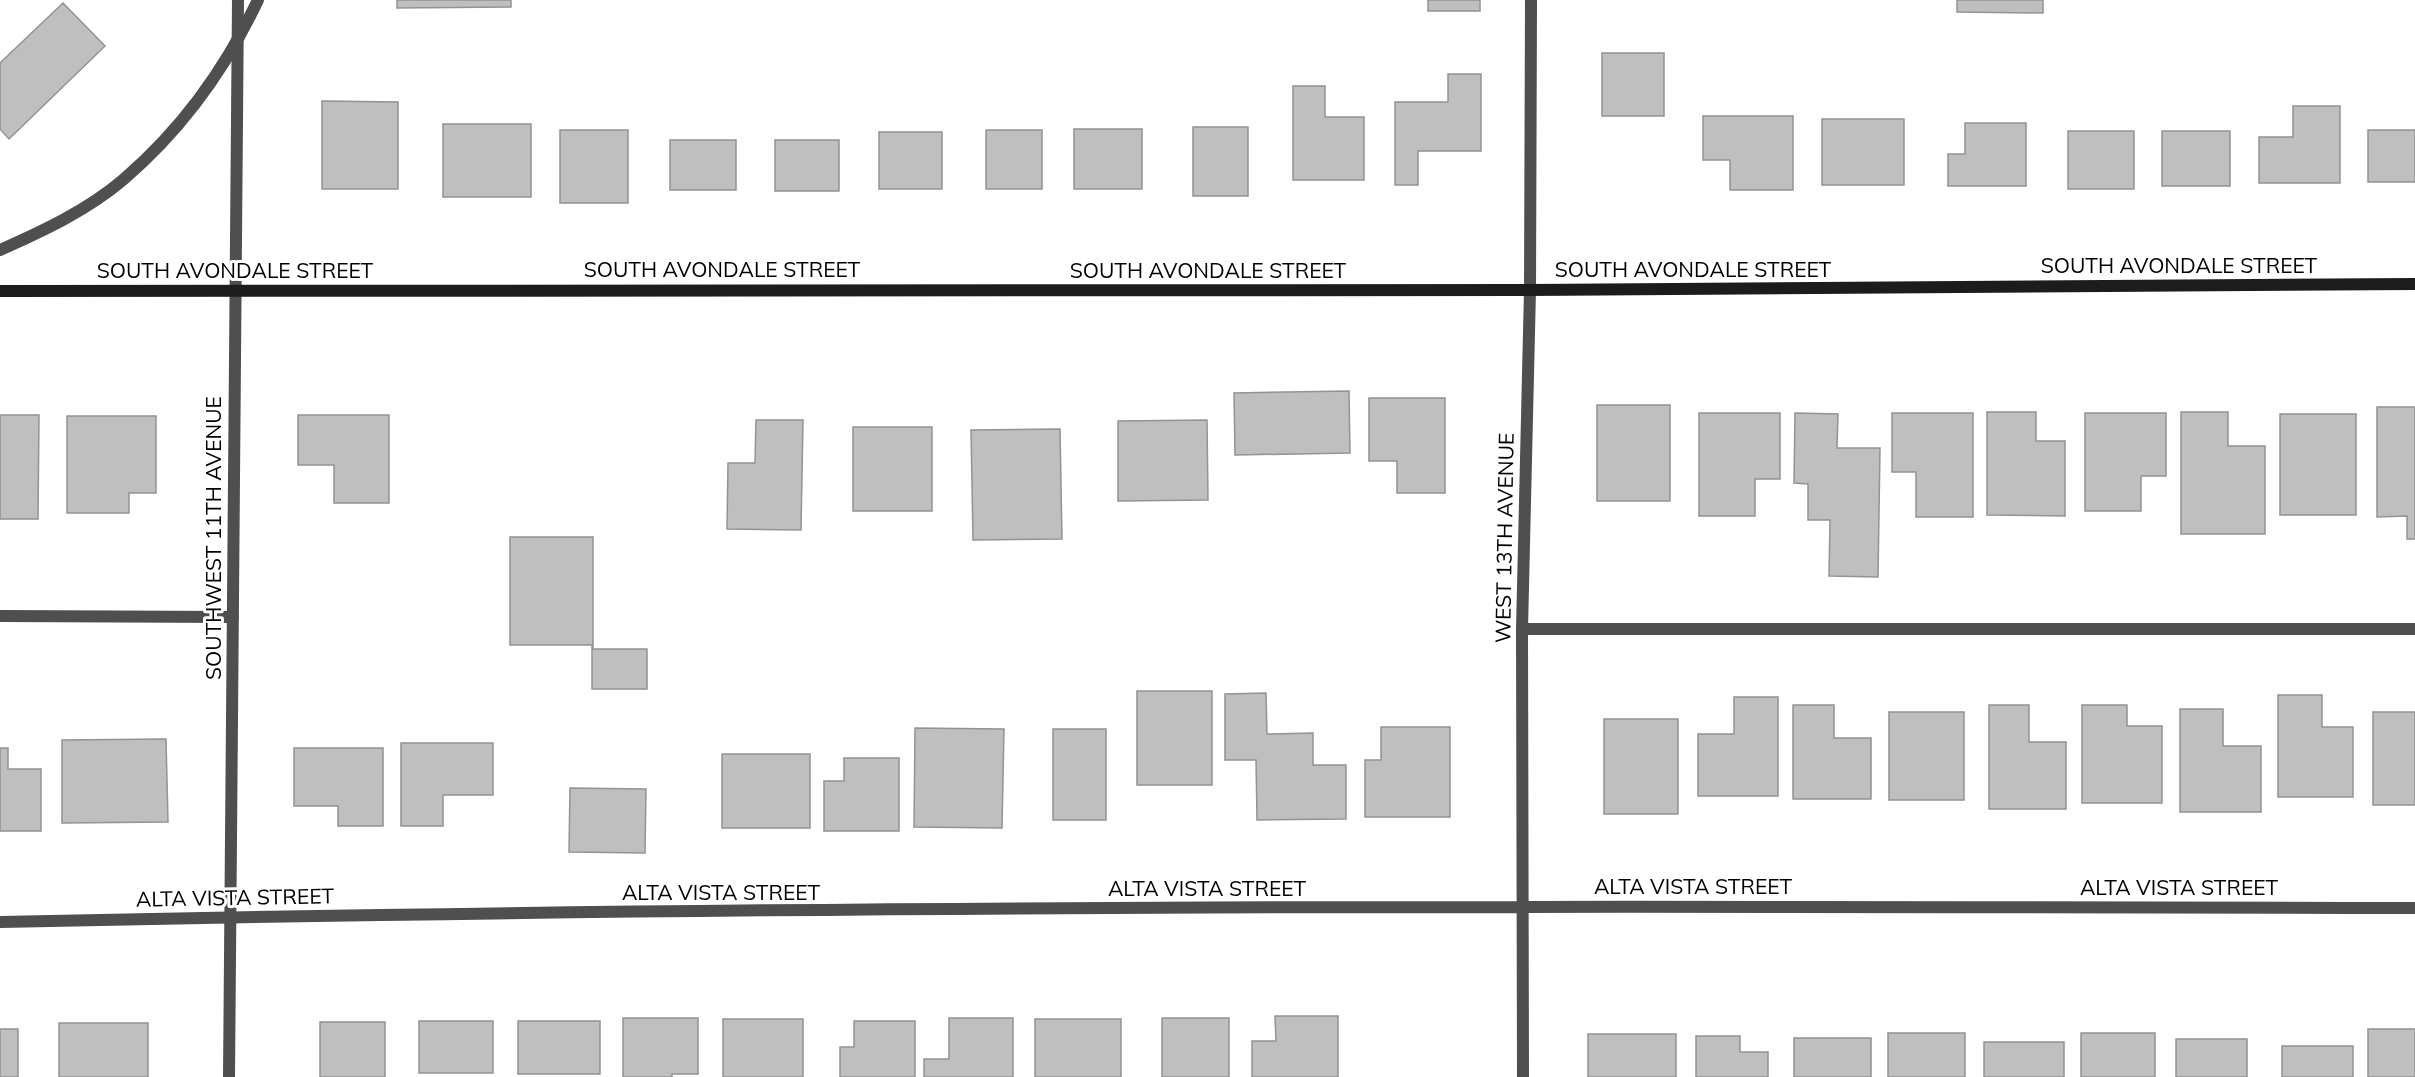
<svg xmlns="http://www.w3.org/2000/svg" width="2415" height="1077" font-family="Mulish,sans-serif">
	<rect width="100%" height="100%" fill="#fff"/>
	<path fill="#bfbfbf" stroke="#939393" stroke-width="1.5" d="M397 0H511V7L397 8Z
		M1428 0H1480V11H1428Z
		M1957 0H2043V13L1957 12Z
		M63 3 105 46 9 139 0 129V63Z
		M1602 53H1664V116H1602Z
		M1448 74H1481V151H1418V185H1395V102H1448Z
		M1293 86H1325V117H1364V180H1293Z
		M322 101 398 102V189H322Z
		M2293 106H2340V183H2259V137H2293Z
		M1703 116H1793V190H1730V160H1703Z
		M1822 119H1904V185H1822Z
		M1965 123H2026V186H1948V154H1965Z
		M443 124H531V197H443Z
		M1193 127H1248V196H1193Z
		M1074 129H1142V189H1074Z
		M560 130H628V203H560Z
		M986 130H1042V189H986Z
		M2368 130H2415V182H2368Z
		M2068 131H2134V189H2068Z
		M2162 131H2230V186H2162Z
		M879 132H942V189H879Z
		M670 140H736V190H670Z
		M775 140H839V191H775Z
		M1349 391 1350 453 1235 455 1234 393Z
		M1369 398H1445V493H1397V461H1369Z
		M1597 405H1670V501H1597Z
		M2377 407H2415V539H2407V516L2377 517Z
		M1987 412H2036V441H2065V516L1987 515Z
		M2181 412H2228V446H2265V534H2181Z
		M1699 413H1780V479H1755V516H1699Z
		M1795 413 1838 414 1837 448H1880L1878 577 1829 576 1830 520H1808V484L1794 483Z
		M1892 413H1973V517H1916V472H1892Z
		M2085 413H2166V476H2141V511H2085Z
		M2280 414H2356V515H2280Z
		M0 415H39L38 519H0Z
		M298 415H389V503H334V465H298Z
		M67 416H156V493H129V513H67Z
		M756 420H803L801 530 727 529 728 463H755Z
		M1207 420 1208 500 1118 501V421Z
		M853 427H932V511H853Z
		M1060 429 1062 539 973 540 971 430Z
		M510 537H593V649H647V689H592V645H510Z
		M1137 691H1212V785H1137Z
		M1266 693 1267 734 1313 733V765H1346V819L1257 820 1256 760H1225V694Z
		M2278 695H2322V727H2353V797H2278Z
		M1734 697H1778V796H1698V734H1734Z
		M1793 705H1834V738H1871V799H1793Z
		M1989 705H2029V742H2066V809H1989Z
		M2082 705H2127V726H2162V803H2082Z
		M2180 709H2223V746H2261V812H2180Z
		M1889 712H1964V800H1889Z
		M2373 712H2415V805H2373Z
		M1604 719H1678V814H1604Z
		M1381 727H1450V817H1365V760H1381Z
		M915 728 1004 729 1002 828 914 827Z
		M1053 729H1106V820H1053Z
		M166 739 168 822 62 823V740Z
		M401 743H493V795H443V826H401Z
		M0 748H8V769H41V831H0Z
		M294 748H383V826H338V806H294Z
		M722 754H810V828H722Z
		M844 758H899V831H824V781H844Z
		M570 788 646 789 645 853 569 852Z
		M1275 1016H1338V1077H1252V1041H1276Z
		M623 1018H698V1074H672V1077H623Z
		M949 1018H1013V1077H924V1059H949Z
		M1162 1018H1229V1077H1162Z
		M723 1019H803V1077H723Z
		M1035 1019H1121V1077H1035Z
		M419 1021H493V1073H419Z
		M518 1021H600V1074H518Z
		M854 1021H915V1077H840V1047H854Z
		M320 1022H385V1077H320Z
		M59 1023H148V1077H59Z
		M0 1029H18V1077H0Z
		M2368 1029H2415V1077H2368Z
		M1888 1033H1965V1077H1888Z
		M2081 1033H2155V1077H2081Z
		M1588 1034H1676V1077H1588Z
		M1696 1036H1740V1052H1768V1077H1696Z
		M1794 1038H1871V1077H1794Z
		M2176 1039H2247V1077H2176Z
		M1984 1042H2064V1077H1984Z
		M2282 1046H2353V1077H2282Z"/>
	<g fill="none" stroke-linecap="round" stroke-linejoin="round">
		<path stroke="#4f4f4f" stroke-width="12" d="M0 616 233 617
			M1522 629H2415"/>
		<path stroke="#4f4f4f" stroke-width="12" d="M0 250C43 231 88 210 124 179 181 130 226 68 258 0
			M0 922C805 904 1610 906 2415 908
			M1523 1077 1522 629 1530 290 1531 0"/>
		<path stroke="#4f4f4f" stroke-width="12" d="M229 1077 238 0"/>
		<path stroke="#1c1c1c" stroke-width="12" d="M0 291 1530 290 2415 284"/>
	</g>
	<g text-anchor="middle" stroke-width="6" stroke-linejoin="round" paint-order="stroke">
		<g font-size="21" fill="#000" stroke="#fff">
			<text x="2179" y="273">SOUTH AVONDALE STREET</text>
			<text x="722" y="277">SOUTH AVONDALE STREET</text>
			<text x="1693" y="277">SOUTH AVONDALE STREET</text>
			<text x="235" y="278">SOUTH AVONDALE STREET</text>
			<text x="1208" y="278">SOUTH AVONDALE STREET</text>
			<text transform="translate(214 538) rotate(-90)" y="7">SOUTHWEST 11TH AVENUE</text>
			<text transform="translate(1505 538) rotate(-89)" y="7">WEST 13TH AVENUE</text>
			<text x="1693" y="894">ALTA VISTA STREET</text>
			<text x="2179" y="895">ALTA VISTA STREET</text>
			<text x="1207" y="896">ALTA VISTA STREET</text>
			<text x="721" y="900">ALTA VISTA STREET</text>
			<text transform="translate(235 898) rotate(-1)" y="7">ALTA VISTA STREET</text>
		</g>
	</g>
</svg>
